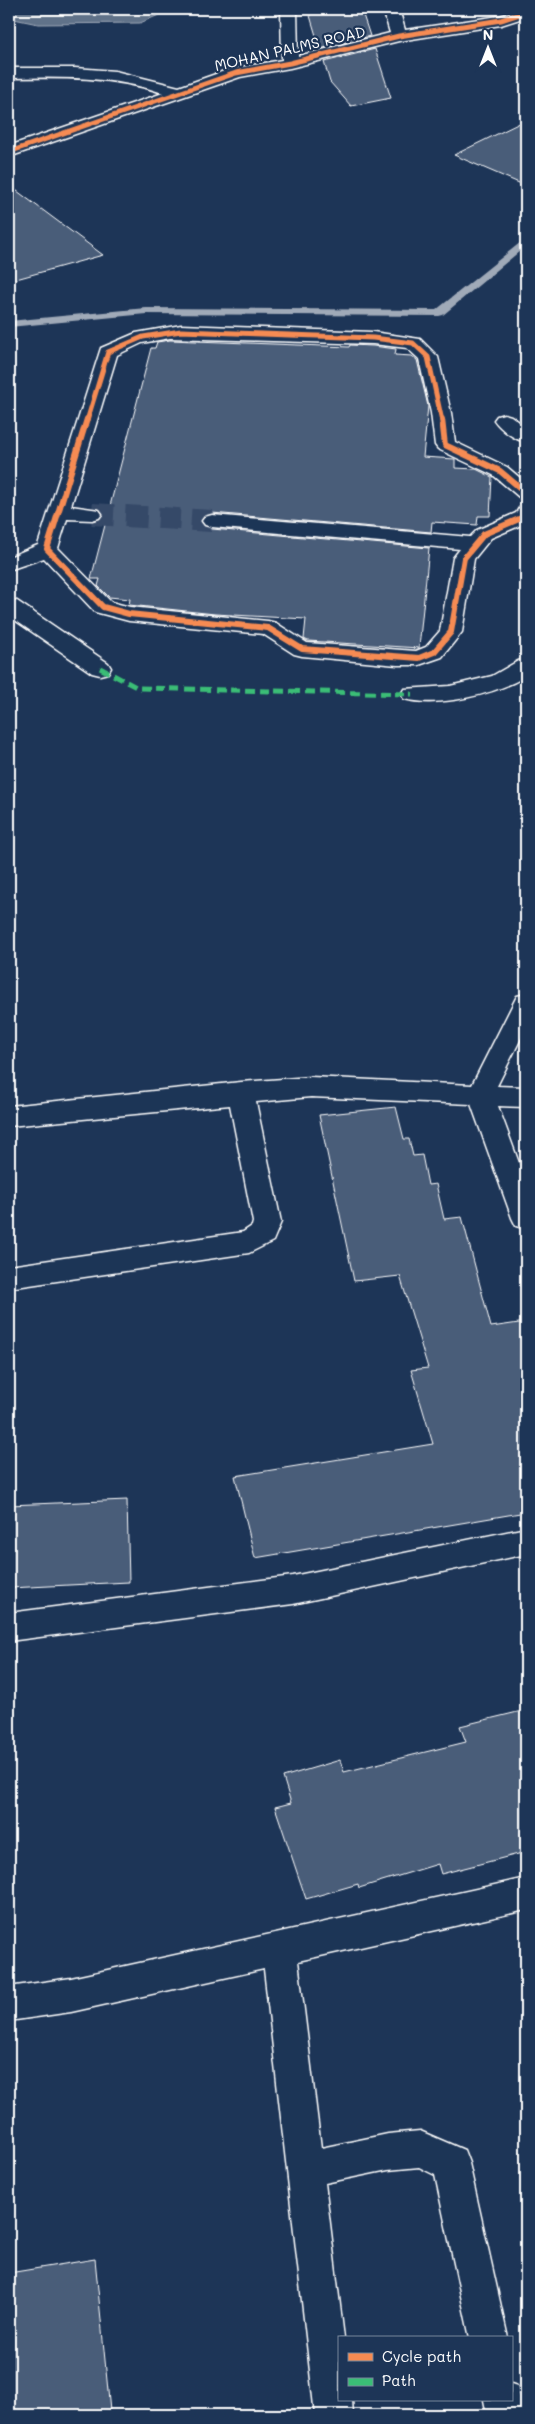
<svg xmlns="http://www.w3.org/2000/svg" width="535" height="2424" font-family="Mali,sans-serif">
	<rect width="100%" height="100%" fill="#1d3557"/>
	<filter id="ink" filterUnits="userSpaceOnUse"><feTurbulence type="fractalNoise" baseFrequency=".02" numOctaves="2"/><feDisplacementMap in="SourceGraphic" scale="10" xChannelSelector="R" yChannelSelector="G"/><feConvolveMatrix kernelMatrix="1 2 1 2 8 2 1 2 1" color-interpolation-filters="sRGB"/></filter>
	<g filter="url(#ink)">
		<path fill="#617289" stroke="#a0aab8" d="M9 9H173L140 23 38 24 9 18Z"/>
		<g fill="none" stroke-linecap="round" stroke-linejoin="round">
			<path fill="#a0aab8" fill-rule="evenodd" d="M526 238V246L443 315 439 316 146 314 9 327V321L146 308 436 310Z"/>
		</g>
		<path fill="#4a5d79" stroke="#fff" d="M308 9H361L370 36 320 49Z
			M375 49 391 98 351 106 330 82 324 62Z
			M526 120V186L454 155Z
			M9 185 103 255 9 281Z
			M170 340 349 347 350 345 373 346 396 349 395 355 412 356 417 360 428 406 423 457 455 459V468L476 469 492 477 490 516H478L477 525 432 522 431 532 212 513 204 515 200 521 204 527 212 529 429 548 419 648 308 641 304 639 306 619 215 614 129 605 130 599 109 597 98 586 100 579H91L151 348H155L157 342Z
			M396 1107 404 1139H409L413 1156 422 1155 428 1185 436 1184 444 1219 462 1217 491 1327 526 1322V1512L255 1558 235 1476 433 1444 411 1370 428 1368 400 1276 354 1281 319 1115Z
			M127 1500 129 1582 9 1588V1505Z
			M526 1710V1852L441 1874 438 1864 359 1888 358 1884 306 1899 275 1807 291 1803 283 1777 340 1760 344 1772 466 1742 460 1726Z
			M95 2259 110 2411 86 2415H9V2273Z"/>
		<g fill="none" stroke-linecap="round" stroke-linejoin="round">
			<path stroke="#344968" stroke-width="22" stroke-dasharray="22 11" stroke-linecap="butt" d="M92 514 212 521"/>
			<defs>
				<path id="minor" d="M281 9H297L298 56 390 33 383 9H399L405 30 499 16 526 9V17L501 25 399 41 290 68 240 77 9 157V146L163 93C113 76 61 77 9 78V68H75L115 71 179 87 230 69 282 60Z
					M181 325 373 332 420 339 438 357 451 413 455 442 507 467 526 483V499L519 497 493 475 438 449 435 445 431 413 419 359 407 348 373 344 170 338 142 343 117 355 71 506 99 510 102 514 99 518 92 520 67 519 58 548 111 602 130 607 268 621 276 623 307 643 416 651 426 647 440 631 453 558 460 549 212 527 205 525 202 521 205 517 212 515 470 537 477 530 516 513 519 508 526 506V523L491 538 474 559 462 632 442 657 419 665H397L302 656 294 654 263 634 129 621 95 612 44 558 9 570V557L38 545 101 348 136 333Z
					M504 414 511 416 526 427V442C515 440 501 430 494 420L497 416Z
					M9 599 17 601 108 663 111 668 108 673 100 675 92 673 9 616Z
					M526 659V676C496 694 439 708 404 699L401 694 404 689 450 686 492 676 518 661Z
					M526 994V1028L497 1086 526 1087V1107L498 1106 526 1182V1229L516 1226 512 1218 471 1104 311 1097 256 1102 281 1222 273 1241 249 1253 9 1288V1266L243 1232 252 1226 253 1222 230 1105 9 1126V1106L241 1082 311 1077 472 1085 517 996Z
					M526 1528V1554L293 1604 9 1641V1613L293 1576Z
					M526 1878V1910L298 1961 321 2148 388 2134 420 2131 464 2150 469 2163 508 2338H470L435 2175 419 2167 388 2170 325 2183 344 2338H339V2400H352L353 2415H315L264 1969 71 2012 9 2021V1987L71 1978Z
					M511 2384 517 2386 525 2415H487L484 2400H511Z"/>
			</defs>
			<use href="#minor" stroke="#fff" stroke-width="3"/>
			<use href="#minor" fill="#1d3557" fill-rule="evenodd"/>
			<path stroke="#3abd76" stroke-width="5" stroke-dasharray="10 5" stroke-linecap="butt" d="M100 668 138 688 412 694"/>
			<defs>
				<path id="cycleway-far1" d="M9 152 236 73 290 63 399 36 501 20 526 12
					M87 421 108 352 143 337 181 331 373 338 413 343 428 357 442 421"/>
				<path id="cycleway" d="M87 419 47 549 103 607 129 614 268 628 302 649 419 658 434 652 451 632 464 558 484 534 526 516V512
					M442 419 445 445 500 471 526 493"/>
			</defs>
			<use href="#cycleway-far1" stroke="#1d3557" stroke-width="7"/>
			<use href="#cycleway" stroke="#1d3557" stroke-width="9"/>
			<use href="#cycleway-far1" stroke="#f68b52" stroke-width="5"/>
			<use href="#cycleway" stroke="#f68b52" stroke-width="6"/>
		</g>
	</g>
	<g text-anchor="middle" stroke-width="4.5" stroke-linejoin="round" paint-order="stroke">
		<g font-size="15" fill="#fff" stroke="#1d3557">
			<text transform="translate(290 49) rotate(-13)" y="5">MOHAN PALMS ROAD</text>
		</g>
	</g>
	<rect width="535" height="2424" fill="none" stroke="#1d3557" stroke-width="30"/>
	<rect x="15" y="15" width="505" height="2394" fill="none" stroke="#fff" stroke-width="2" filter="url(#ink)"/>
	<rect x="338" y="2336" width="175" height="65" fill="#1d3557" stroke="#77869a"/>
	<rect x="348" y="2353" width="25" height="8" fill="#f68b52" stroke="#77869a"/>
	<text x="382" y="2362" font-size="15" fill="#ffffff">Cycle path</text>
	<rect x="348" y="2378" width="25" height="8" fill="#3abd76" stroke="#77869a"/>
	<text x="382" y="2386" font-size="15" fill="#ffffff">Path</text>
	<g transform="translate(488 48)" stroke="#1d3557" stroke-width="4" paint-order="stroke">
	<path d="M0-4L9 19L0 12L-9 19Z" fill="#ffffff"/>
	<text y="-8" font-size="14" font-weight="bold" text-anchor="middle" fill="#ffffff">N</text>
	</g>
</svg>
